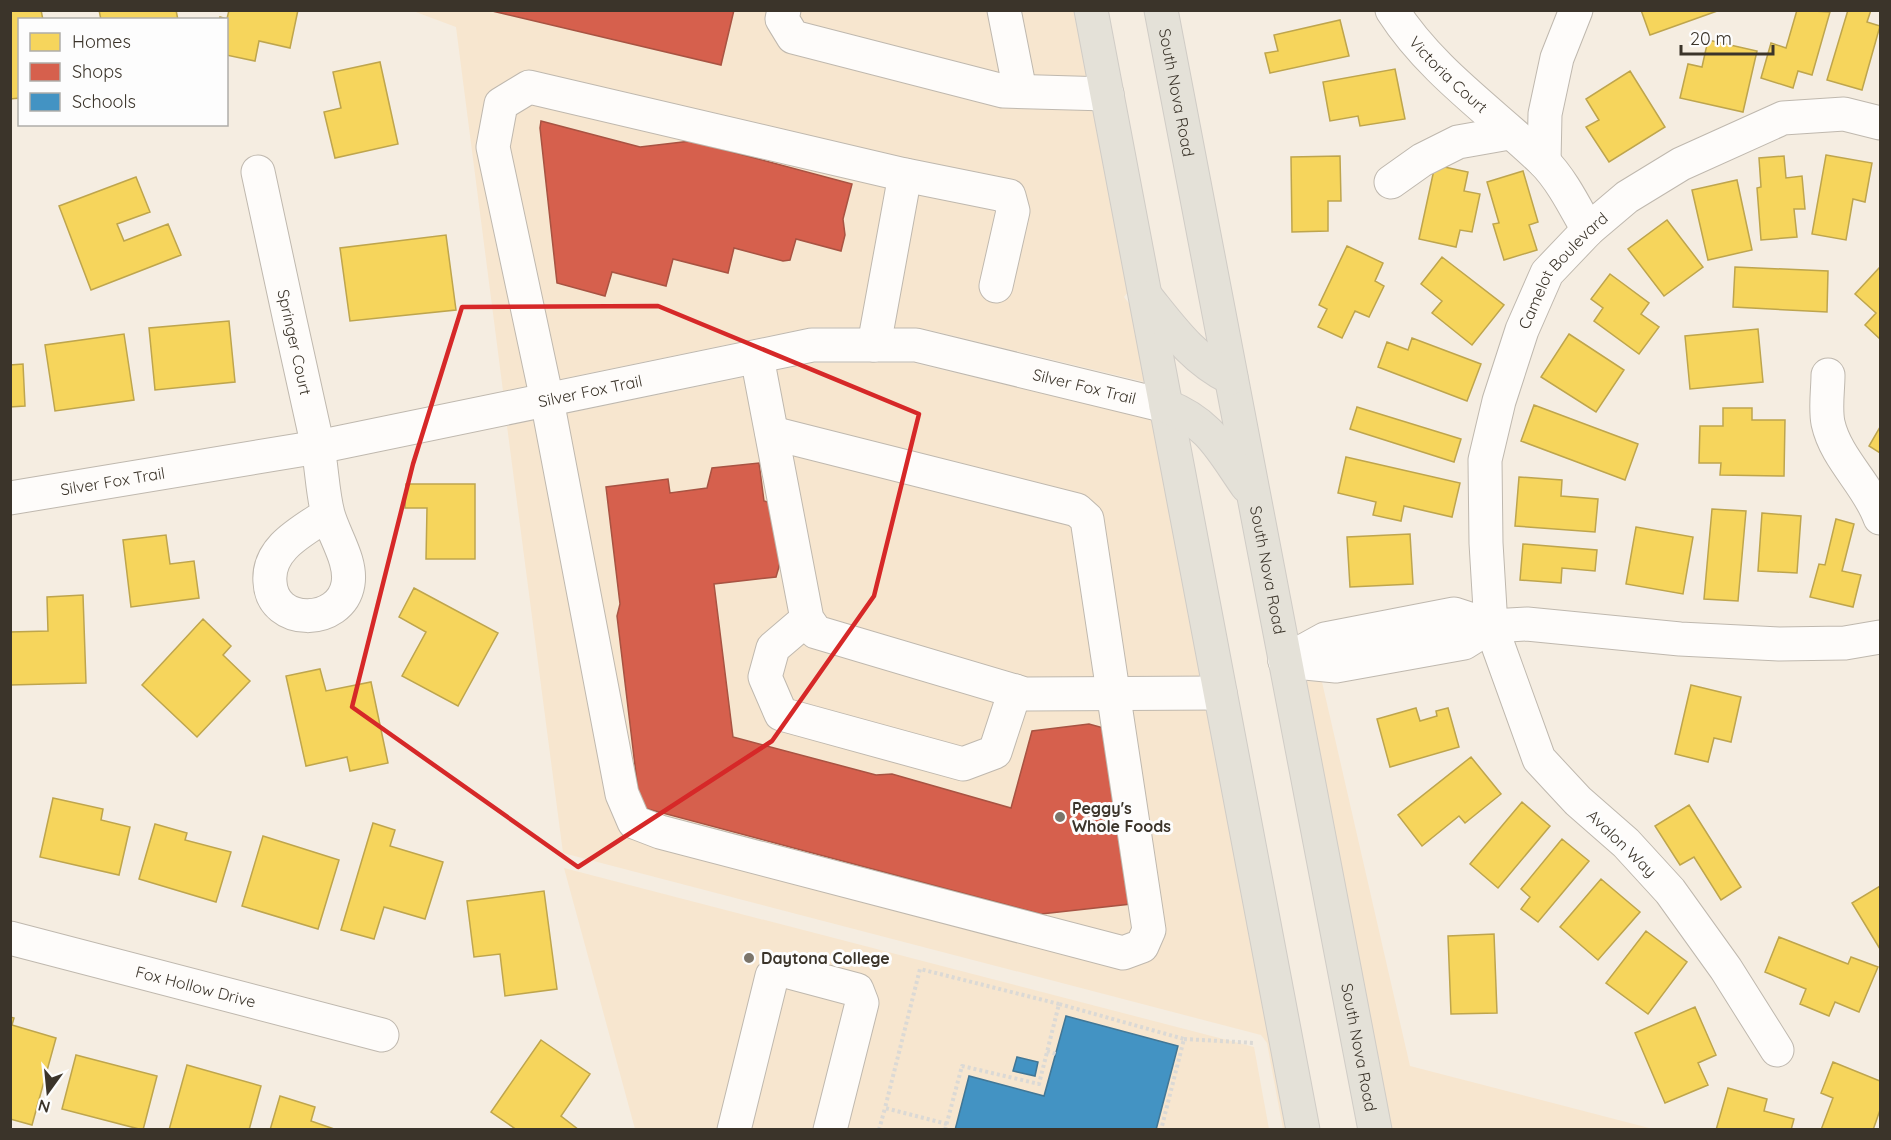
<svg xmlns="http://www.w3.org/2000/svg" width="1891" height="1140" font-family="Quicksand,sans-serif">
	<rect width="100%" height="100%" fill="#f5ede1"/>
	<path fill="#f7e6cf" d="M413 11H1075L1128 292 1124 297 1131 306 1145 382 921 328 813 327 503 391 456 27Z
		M812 363H914L1153 420 1287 1129H1283L1267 1043 1261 1035 563 853 507 426Z
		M1305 681 1322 682 1410 1066 1653 1129H1391Z
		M564 868 1254 1047 1269 1129H635Z"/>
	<path fill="#f6d55c" stroke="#bea54d" stroke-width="1.5" d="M10 10H41L43 20H20V98L10 99Z
		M99 10H176L178 20H101Z
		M229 10H298L290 48 259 41 255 61 226 55V20H219L220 17 227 19Z
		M1641 10H1720L1650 35Z
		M1797 10 1830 12 1812 75 1798 71 1793 88 1761 78 1771 43 1786 48Z
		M1848 10H1871L1867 22 1880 26 1862 90 1827 80Z
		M1340 20 1349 56 1270 73 1265 53 1278 51 1274 35Z
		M1708 40 1757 51 1743 112 1680 98 1688 64 1702 67Z
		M380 62 398 144 335 158 324 112 341 108 333 72Z
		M1395 69 1405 119 1360 126 1358 116 1330 121 1323 82Z
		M1630 71 1665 127 1609 162 1586 127 1599 120 1586 99Z
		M1826 155 1872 163 1865 202 1853 199 1846 240 1812 234Z
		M1340 156 1341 201H1328V231L1292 232 1291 157Z
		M1784 156 1786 178 1802 176 1805 209H1794L1797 237 1761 240 1757 188 1761 187 1759 158Z
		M1435 165 1468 172 1464 191 1480 194 1472 232 1460 230 1456 247 1419 239Z
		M1523 171 1538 222 1529 225 1537 250 1504 260 1493 224 1499 223 1487 182Z
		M136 177 150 212 117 224 124 241 168 224 181 255 91 290 59 206Z
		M1737 180 1752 250 1708 260 1692 190Z
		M1667 220 1703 267 1664 296 1628 249Z
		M446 235 456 310 350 321 340 248Z
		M1347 246 1383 263 1375 281 1384 286 1369 317 1355 311 1342 338 1318 327 1327 309 1319 305Z
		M1442 257 1504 305 1472 345 1432 313 1442 301 1421 284Z
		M1735 267 1828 271 1827 312 1733 307Z
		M1880 267V339L1865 325 1876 313 1855 294Z
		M1610 274 1649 303 1641 314 1659 327 1639 354 1594 321 1603 308 1591 299Z
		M229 321 235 382 155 390 149 328Z
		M1758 329 1763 382 1690 389 1685 336Z
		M124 334 134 400 55 411 45 345Z
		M1569 334 1624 370 1596 412 1541 377Z
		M1412 338 1481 364 1467 401 1378 367 1387 342 1408 350Z
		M23 364 25 406 10 407V365Z
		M1534 405 1638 444 1625 480 1521 441Z
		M1357 407 1461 439 1454 462 1350 429Z
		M1723 408H1752V420H1785L1784 476 1720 475 1721 463H1699L1700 426H1723Z
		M1880 427V453L1869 446Z
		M1346 457 1460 483 1452 517 1404 506 1401 521 1373 515 1376 502 1338 493Z
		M1519 477 1562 480 1561 496 1598 499 1595 532 1515 526Z
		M406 484H475V559H426L427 508H405Z
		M1712 509 1746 511 1738 601 1704 599Z
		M1762 513 1801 516 1797 573 1758 571Z
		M1836 519 1854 524 1842 571 1861 575 1853 607 1810 597 1819 564 1825 565Z
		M1636 527 1693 537 1683 594 1626 584Z
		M1410 534 1413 584 1350 587 1347 537Z
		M166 535 170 564 194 561 199 598 131 607 123 540Z
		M1523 544 1597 550 1595 571 1562 568 1561 583 1520 580Z
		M414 588 498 633 458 706 402 676 426 632 399 617Z
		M83 595 86 683 10 685V632L48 631 47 597Z
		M203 619 231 646 223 655 250 681 197 737 142 685Z
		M320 669 326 691 371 682 388 763 350 771 347 757 306 766 286 676Z
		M1691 685 1741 697 1731 742 1714 738 1708 762 1675 754Z
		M1416 708 1420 721 1437 716 1436 711 1448 708 1459 747 1390 767 1377 719Z
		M1471 757 1501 794 1465 823 1459 816 1422 846 1398 815Z
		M53 798 103 809 101 820 130 827 119 875 40 857Z
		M1522 802 1550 826 1498 888 1470 864Z
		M1689 805 1741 887 1721 900 1694 857 1680 865 1655 826Z
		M373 823 395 830 390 846 443 862 425 919 384 907 374 939 341 930Z
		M155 824 187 833 185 840 231 852 216 902 139 879Z
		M263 836 339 860 318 929 242 906Z
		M1562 839 1589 861 1538 922 1521 909 1530 897 1521 889Z
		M1601 879 1640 912 1598 960 1560 927Z
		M1880 886V949L1852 903Z
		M544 891 557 989 505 996 500 954 474 957 467 901Z
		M1646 931 1687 962 1648 1014 1606 983Z
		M1494 934 1497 1013 1451 1014 1448 936Z
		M1779 937 1848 964 1851 957 1878 967 1859 1012 1835 1002 1829 1016 1800 1004 1806 989 1765 972Z
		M1695 1007 1716 1055 1698 1063 1708 1085 1665 1103 1635 1033Z
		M10 1017 14 1018 12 1025 56 1038 32 1125 10 1119Z
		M541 1040 590 1074 561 1116 579 1130H517L491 1112Z
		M76 1055 157 1076 143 1130 62 1109Z
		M1833 1062 1880 1081V1110L1873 1130H1821L1833 1098 1821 1093Z
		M187 1065 261 1086 249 1130H169Z
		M1728 1088 1767 1099 1764 1111 1794 1119 1791 1130H1716Z
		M280 1096 315 1107 311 1121 337 1130H270Z"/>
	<path fill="#d6604d" stroke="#a85342" stroke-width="1.5" d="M488 10H734L721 65Z
		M541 121 640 147 691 141 852 184 843 219 845 235 841 251 796 239 790 260 783 261 734 248 728 273 673 259 666 286 612 272 605 296 557 283 540 128Z
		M759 463 764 501 779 505 785 546 776 577 714 584 733 737 876 775 892 774 1011 808 1032 731 1089 724 1111 730 1131 904 1041 914 640 807 617 616 620 604 606 487 668 479 670 493 707 488 712 468Z"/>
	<path fill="#4393c3" stroke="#417695" stroke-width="1.5" d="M1066 1016 1178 1046 1156 1130H955L969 1076 1044 1096Z
		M1017 1057 1038 1062 1035 1076 1013 1071Z"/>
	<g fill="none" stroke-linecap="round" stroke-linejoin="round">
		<defs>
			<g id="minor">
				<path d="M784 10 782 19 793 37 1003 91 1107 94"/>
				<path d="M1004 10 1020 91"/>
				<path id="s1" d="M1392 10C1431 71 1492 112 1543 161 1562 180 1575 207 1588 230"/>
				<path d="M1544 162 1545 114 1557 58 1576 10"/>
				<path id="s2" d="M258 172C277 262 297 353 317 443 322 466 322 491 328 514 334 536 352 561 348 584 341 626 272 627 270 582 267 548 303 531 328 514"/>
				<path d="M905 175 1009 196 1013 211 996 286"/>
				<path d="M1391 182 1422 160 1458 142 1509 133"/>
				<path d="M757 357 807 619 816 632 1025 694 1220 693"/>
				<path d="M1828 375C1828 390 1825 408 1828 423 1836 459 1868 484 1880 518"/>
				<path d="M772 433 1077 510 1087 519 1149 930 1142 946 1123 953 660 832 634 822 622 794 547 400 493 147 501 104 529 87 905 175 874 345"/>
				<path id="s3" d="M10 498 318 447 812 345H916L1166 406"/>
				<path d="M807 619 773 648 765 677 781 714 963 764 995 752 1015 691"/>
				<path d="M1285 661 1325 639 1454 614 1491 626 1527 624 1680 639 1779 644 1845 643 1880 637"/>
				<path d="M1285 661 1336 666 1464 643 1491 626"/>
				<path id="s4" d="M10 938 382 1035"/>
				<path id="s5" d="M1777 1050 1726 969 1670 891 1626 843 1578 801 1539 759 1491 626 1486 543 1485 460 1499 401 1522 330 1547 273 1588 230 1627 197 1681 164 1783 118 1844 114 1880 123"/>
				<path d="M734 1130 772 976 782 970 857 990 862 1003 830 1130"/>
			</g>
			<g id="major">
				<path d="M1091 10 1303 1130"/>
				<path id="s6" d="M1161 10 1375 1130"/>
				<path d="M1147 298C1172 329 1194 360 1231 378"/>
				<path d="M1166 406C1210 423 1221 449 1247 486"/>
			</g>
		</defs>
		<use href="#minor" stroke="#bfb8ae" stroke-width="35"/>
		<use href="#major" stroke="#d0ccc6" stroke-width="35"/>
		<path stroke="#dbd9d5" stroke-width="4" stroke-dasharray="3 3" stroke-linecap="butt" d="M1184 1039 1255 1043
			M1047 1051 1056 1054
			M947 1124 885 1108 920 969 1059 1004
			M879 1130 885 1108
			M945 1130 962 1066 1039 1084 1059 1004 1184 1039 1161 1130"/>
		<use href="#minor" stroke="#fefcfa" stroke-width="33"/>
		<use href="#major" stroke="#e4e1d8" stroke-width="33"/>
	</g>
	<path fill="none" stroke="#d62828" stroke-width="4.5" stroke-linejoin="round" d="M658 306 919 414 874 596 772 741 578 867 352 707 413 464 462 307Z"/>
	<g fill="#7c756a" stroke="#fdfdfd" stroke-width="2">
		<circle cx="1060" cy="817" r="6"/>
		<circle cx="749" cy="958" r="6"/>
	</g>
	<g text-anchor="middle" stroke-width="6" stroke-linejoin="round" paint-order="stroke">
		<g font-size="16" fill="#3b342a" stroke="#fdfdfd">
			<text dy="6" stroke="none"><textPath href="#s1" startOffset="86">Victoria Court</textPath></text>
			<text dy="6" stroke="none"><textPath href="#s6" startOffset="84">South Nova Road</textPath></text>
			<text dy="6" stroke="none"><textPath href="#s5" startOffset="894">Camelot Boulevard</textPath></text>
			<text dy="6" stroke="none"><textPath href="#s2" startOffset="174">Springer Court</textPath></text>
			<text dy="6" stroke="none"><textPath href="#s3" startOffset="1094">Silver Fox Trail</textPath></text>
			<text dy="6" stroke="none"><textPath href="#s3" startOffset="590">Silver Fox Trail</textPath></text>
			<text dy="6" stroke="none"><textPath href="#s3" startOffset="104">Silver Fox Trail</textPath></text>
			<text dy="6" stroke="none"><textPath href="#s6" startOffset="570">South Nova Road</textPath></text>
			<text transform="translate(1622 843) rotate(44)" y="6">Avalon Way</text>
			<text dy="6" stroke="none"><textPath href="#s4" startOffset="192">Fox Hollow Drive</textPath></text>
			<text dy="6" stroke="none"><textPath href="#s6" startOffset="1056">South Nova Road</textPath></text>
		</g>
		<g font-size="16" font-weight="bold" fill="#3b342a" stroke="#fdfdfd" text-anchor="start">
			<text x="1072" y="814">Peggy's<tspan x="1072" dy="18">Whole Foods</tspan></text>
			<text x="761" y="964">Daytona College</text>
		</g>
	</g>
	<rect width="1891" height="1140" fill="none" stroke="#3b342a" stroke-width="24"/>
	<rect x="18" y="18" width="210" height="108" fill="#fdfdfd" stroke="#afada9" stroke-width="1.5"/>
	<rect x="30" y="33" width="30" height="18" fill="#f6d55c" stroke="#afada9" stroke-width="1.5"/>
	<text x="72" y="48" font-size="18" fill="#3b342a">Homes</text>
	<rect x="30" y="63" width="30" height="18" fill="#d6604d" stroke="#afada9" stroke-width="1.5"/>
	<text x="72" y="78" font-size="18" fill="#3b342a">Shops</text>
	<rect x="30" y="93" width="30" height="18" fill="#4393c3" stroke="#afada9" stroke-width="1.5"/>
	<text x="72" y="108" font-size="18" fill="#3b342a">Schools</text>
	<g transform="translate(48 1092) rotate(195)" stroke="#fdfdfd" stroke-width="4.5" paint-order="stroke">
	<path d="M0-4.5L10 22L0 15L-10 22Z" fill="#3b342a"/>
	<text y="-9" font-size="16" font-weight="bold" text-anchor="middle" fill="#3b342a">N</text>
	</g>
	<path d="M1681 45v9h92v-9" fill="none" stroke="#3b342a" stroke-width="3"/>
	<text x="1690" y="45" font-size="18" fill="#3b342a" stroke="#fdfdfd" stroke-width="4.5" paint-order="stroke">20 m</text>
</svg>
